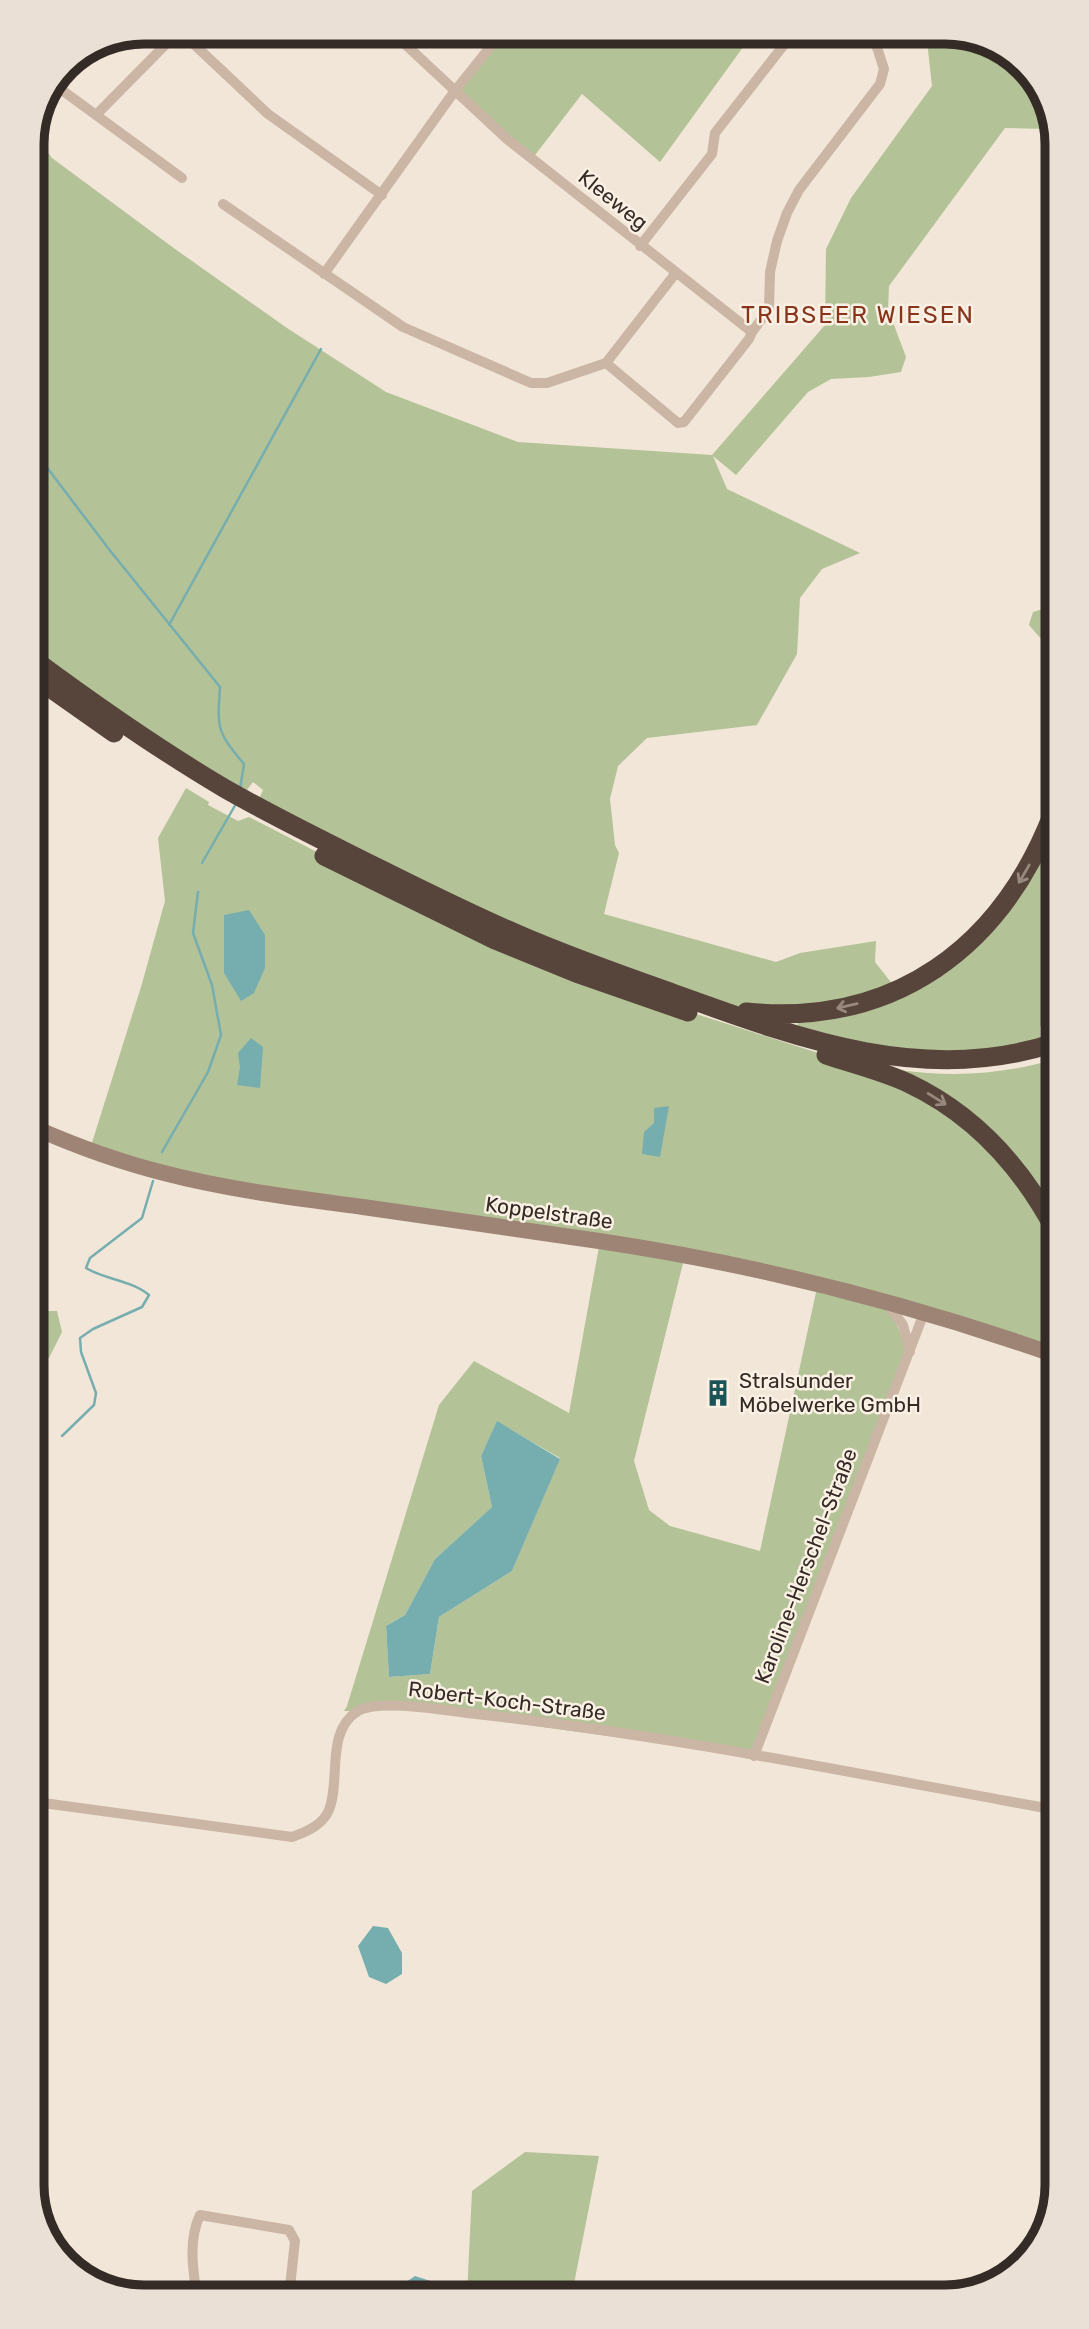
<svg xmlns="http://www.w3.org/2000/svg" width="1089" height="2329" font-family="Rubik,sans-serif">
	<rect width="100%" height="100%" fill="#f2e6d8"/>
	<path fill="#b3c297" fill-rule="evenodd" d="M502 32H754L660 162 582 94 532 159 454 92Z
		M926 32H953L1014 55 1051 107V129L1005 128 889 286 888 309 906 357 901 372 869 377 831 379 808 392 736 475 713 456 727 489 860 553 822 569 800 598 797 654 757 725 647 738 618 766 610 799 615 845 619 853 604 914 776 962 800 953 876 941 875 962 897 990 850 1006 715 1008 581 961 259 799 263 790 253 782 247 790 180 753 33 651 32 137 34 133 52 158 175 249 287 328 386 392 518 442 712 455 825 325 826 249 851 198 932 86Z
		M1053 606V641L1042 640 1029 625 1033 612Z
		M186 788 209 802 208 805 238 821 249 817 373 881 643 997 862 1067 965 1118 1055 1230V1355L886 1303 910 1352 754 1756 381 1705 358 1711H344L347 1706 439 1405 474 1361 569 1413 600 1241 281 1196 90 1149 141 987 165 901 158 838ZM685 1255 818 1283 760 1551 670 1526 649 1510 634 1461ZM497 1422 560 1458 512 1571 439 1617 430 1674 389 1677 386 1626 405 1615 435 1559 492 1507 481 1456Z
		M1053 822 1051 926 1044 1025 1040 1026V1043L937 1055 797 1030 799 1017 945 966Z
		M1041 1063 1042 1080H1047L1054 1150 1055 1218 1037 1189 900 1070C948 1077 994 1075 1041 1063Z
		M35 1311H57L62 1332 49 1358 35 1362Z
		M525 2152 599 2156 572 2294 467 2295 472 2191Z"/>
	<path fill="#76aeb0" d="M249 910 265 935V968L254 993 241 1001 224 973V915Z
		M251 1038 263 1047 260 1088 237 1085 240 1067 238 1053Z
		M669 1106 660 1157 642 1154 644 1132 654 1123V1108Z
		M497 1421 560 1459 512 1571 439 1617 430 1674 389 1677 386 1626 405 1615 435 1559 492 1507 481 1456Z
		M373 1926 388 1928 402 1953V1974L386 1984 369 1977 358 1946Z
		M415 2276 443 2285 449 2295H390V2293Z"/>
	<g fill="none" stroke-linecap="round" stroke-linejoin="round">
		<path stroke="#76aeb0" stroke-width="2.5" d="M33 449 108 548 220 687C217 729 217 732 244 764L240 789
			M169 625 321 349
			M202 863 237 802
			M162 1152 208 1072 221 1035 212 985 193 933 198 892
			M62 1436 94 1405 96 1393 81 1352 80 1338 93 1329 142 1307 149 1295C131 1280 106 1280 86 1268L90 1258 142 1218 153 1181"/>
		<path stroke="#cbb5a4" stroke-width="10" d="M181 32 268 114 382 195
			M392 32 507 139 752 332
			M55 85 182 178
			M96 115 178 32
			M223 204 403 327 531 383H547L606 363 675 274
			M640 246 712 154 715 133 794 32
			M324 274 454 92 502 32
			M606 363 678 423 684 422 749 339 752 332 769 309 770 272 777 241 787 213 799 190 880 84 884 69 872 32
			M886 1302 903 1325 910 1352
			M754 1756 924 1313
			M36 1802 292 1837C306 1832 323 1825 329 1810 341 1780 325 1731 358 1711 379 1699 442 1710 467 1713 664 1734 862 1775 1056 1810
			M197 2297C193 2271 188 2240 200 2215L289 2230 295 2241 289 2296"/>
		<path stroke="#9e8475" stroke-width="16" d="M35 1128C76 1146 120 1162 164 1173 229 1190 297 1198 363 1207 441 1218 520 1229 599 1241 754 1264 907 1303 1055 1355"/>
		<path stroke="#57453c" stroke-width="19" d="M33 659C95 705 158 749 224 788 271 815 320 839 368 863 417 887 466 912 515 933 565 955 616 973 667 991 792 1036 922 1087 1054 1043
			M33 676 114 733
			M324 856 495 940 576 973 688 1012
			M746 1012C894 1027 1001 948 1053 813
			M826 1055C853 1064 882 1071 908 1083 974 1114 1021 1166 1055 1230"/>
	</g>
	<defs><path id="oneway-shaft" d="M-6 0H5M1.5-3L5.5 0L1.5 3" fill="none" stroke-width="1.6" stroke-linecap="round" stroke-linejoin="round" transform="scale(1.75)"/></defs>
	<g stroke="#98897f">
		<use href="#oneway-shaft" transform="translate(1024 874) rotate(120)"/>
		<use href="#oneway-shaft" transform="translate(847 1006) rotate(167)"/>
		<use href="#oneway-shaft" transform="translate(937 1099) rotate(32)"/>
	</g>
	<defs>
		<symbol id="building-bare" viewBox="-9 -9 18 18"><path d="M-4-6H4V6H1V3H-1V6H-4ZM-2.5-4.3h1.7v1.8h-1.7ZM.8-4.3h1.7v1.8H.8ZM-2.5-1h1.7V.8h-1.7ZM.8-1h1.7V.8H.8Z" fill="#1a5459" stroke="#faf0e4" stroke-width="2.5" paint-order="stroke"/></symbol>
	</defs>
	<g fill-rule="evenodd">
		<use href="#building-bare" x="699" y="1374" width="38" height="38"/>
	</g>
	<g text-anchor="middle" stroke-width="5" stroke-linejoin="round" paint-order="stroke">
		<g font-size="21" fill="#352b26" stroke="#faf0e4">
			<text transform="translate(613 200) rotate(39)" y="7">Kleeweg</text>
			<text transform="translate(549 1213) rotate(8)" y="7">Koppelstraße</text>
			<text transform="translate(806 1566) rotate(-69)" y="7">Karoline-Herschel-Straße</text>
			<text transform="translate(507 1701) rotate(7)" y="7">Robert-Koch-Straße</text>
		</g>
		<g font-size="21" fill="#352b26" stroke="#faf0e4" text-anchor="start">
			<text x="739" y="1388">Stralsunder<tspan x="739" dy="24">Möbelwerke GmbH</tspan></text>
		</g>
		<g font-size="24" letter-spacing="2" fill="#88351b" stroke="#faf0e4">
			<text x="858" y="323">TRIBSEER WIESEN</text>
		</g>
	</g>
	<path d="M0 0H1089V2329H0ZM144 44H945A100 100 0 0 1 1045 144V2185A100 100 0 0 1 945 2285H144A100 100 0 0 1 44 2185V144A100 100 0 0 1 144 44Z" fill="#eae0d5" fill-rule="evenodd"/>
	<path fill="none" stroke="#352b26" stroke-width="9" d="M144 44H945A100 100 0 0 1 1045 144V2185A100 100 0 0 1 945 2285H144A100 100 0 0 1 44 2185V144A100 100 0 0 1 144 44Z"/>
</svg>
